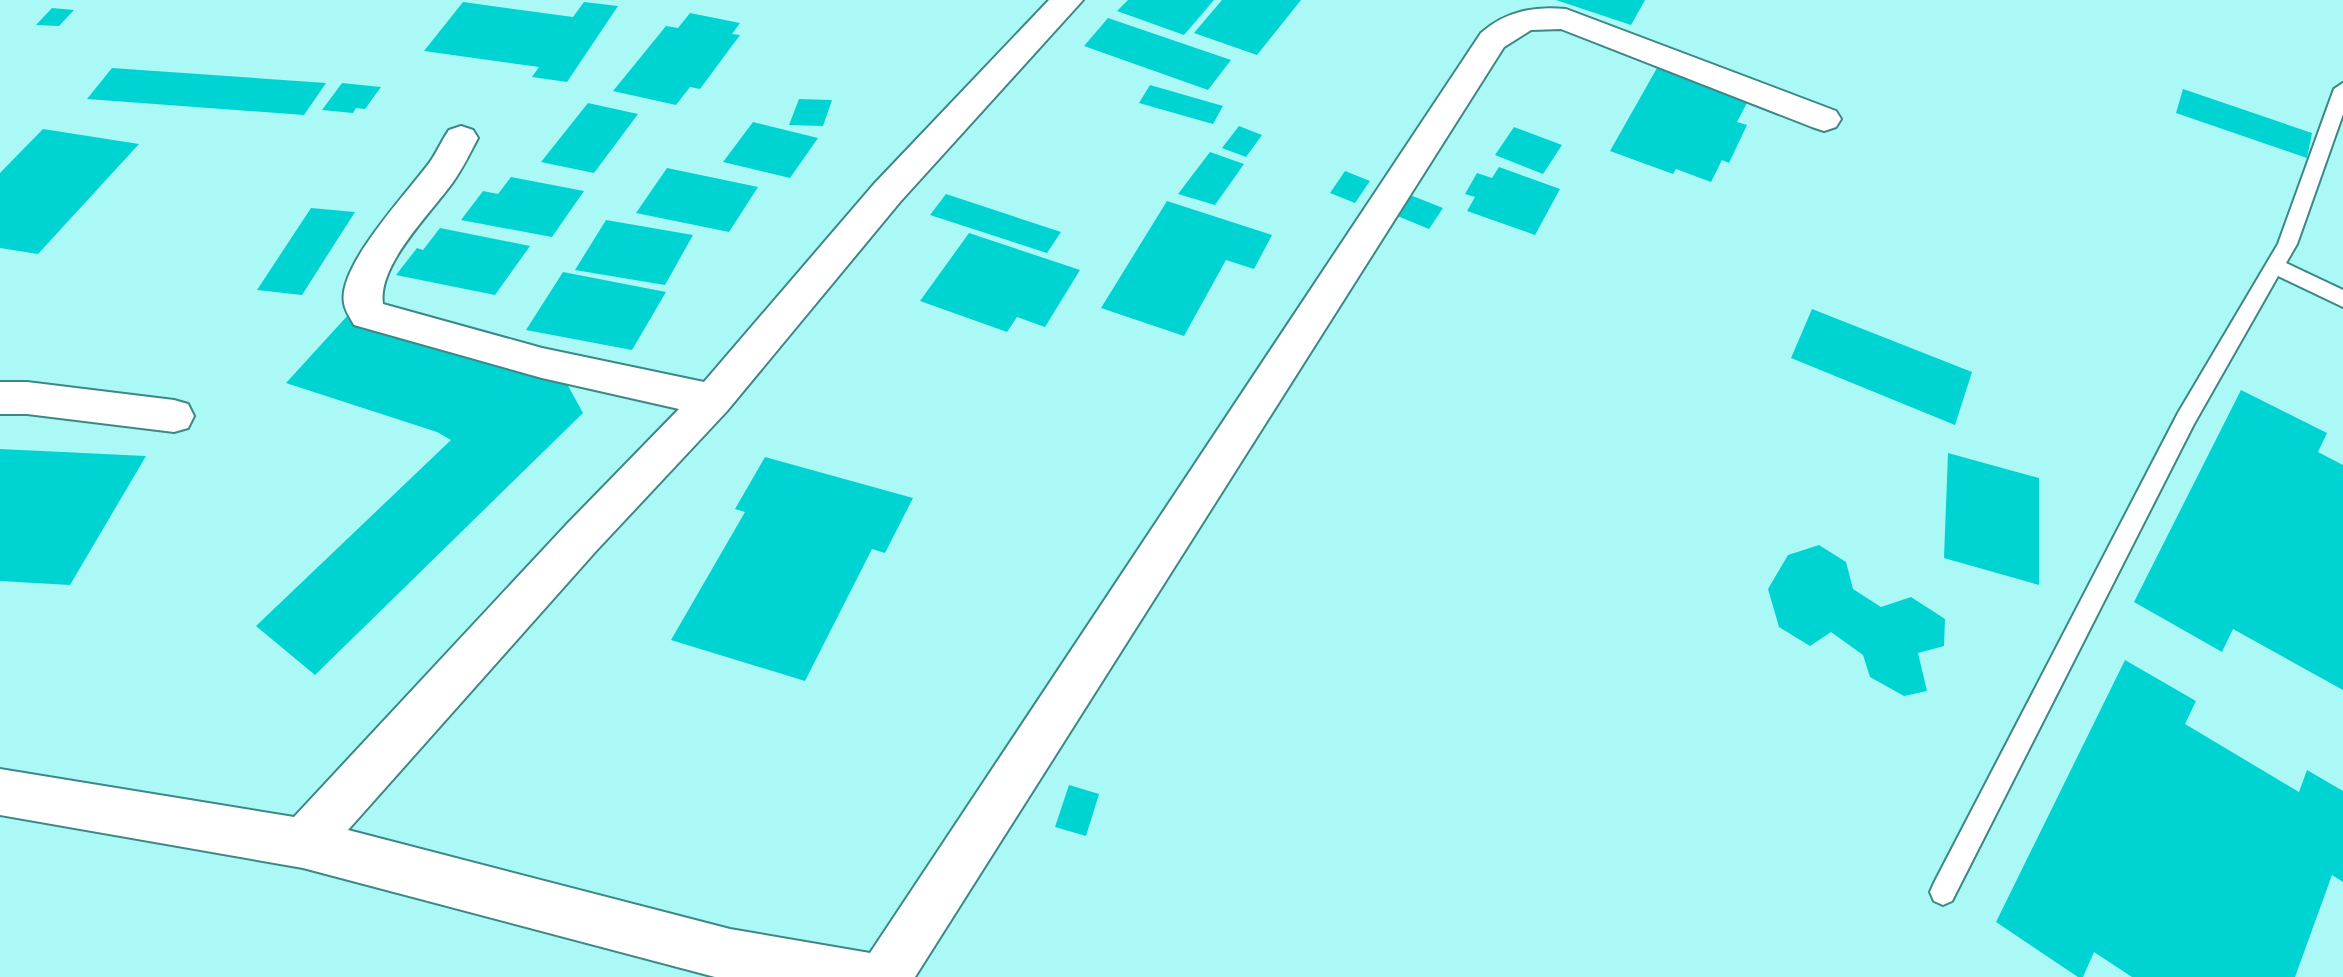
<svg xmlns="http://www.w3.org/2000/svg" width="2343" height="977" font-family="'PT Sans',sans-serif">
	<rect width="100%" height="100%" fill="#abf9f7"/>
	<path fill="#00d4d3" d="M1128 0H1214L1184 35 1117 11Z
		M1222 0H1301L1257 55 1194 33Z
		M1556 0H1645L1631 25Z
		M463 2 573 17 584 2 618 6 567 82 532 77 539 67 424 51Z
		M52 8 74 10 59 26 36 25Z
		M690 13 740 23 732 34 740 35 700 89 690 87 676 105 613 91 666 26 678 28Z
		M1108 18 1231 60 1208 90 1084 46Z
		M112 68 326 83 304 115 87 99Z
		M1657 68 1749 99 1737 122 1747 125 1729 163 1722 160 1711 182 1676 169 1673 174 1610 151Z
		M342 83 381 87 365 109 356 108 353 113 322 110Z
		M1150 85 1223 106 1213 124 1139 103Z
		M2183 89 2312 133 2307 158 2176 113Z
		M799 99 832 100 823 126 789 125Z
		M588 103 638 114 594 173 541 162Z
		M753 122 818 138 790 178 723 162Z
		M1239 126 1262 135 1246 157 1222 148Z
		M1514 127 1562 145 1543 174 1495 155Z
		M43 129 139 144 38 254 0 248V173Z
		M1210 152 1244 164 1215 205 1178 194Z
		M1499 167 1560 189 1535 235 1467 211 1475 197 1465 194 1477 173 1492 178Z
		M667 168 758 187 729 232 636 213Z
		M1345 171 1370 181 1355 203 1330 193Z
		M511 177 584 191 552 237 461 220 483 191 498 194Z
		M946 194 1061 232 1047 253 930 215Z
		M1410 195 1443 208 1429 229 1395 215Z
		M1167 201 1272 235 1254 269 1226 260 1184 336 1101 308Z
		M311 208 355 212 302 295 257 290Z
		M606 220 693 235 665 285 575 270Z
		M440 228 530 246 495 295 396 275 417 248 423 250Z
		M969 233 1080 270 1045 327 1017 317 1007 332 920 301Z
		M563 272 666 292 632 350 526 330Z
		M1812 309 1972 372 1955 425 1791 358Z
		M349 314 566 382 583 413 315 675 256 626 451 440 437 432 286 383Z
		M2241 390 2327 433 2318 452 2343 465V690L2233 629 2222 652 2134 602Z
		M0 449 146 456 70 585 0 581Z
		M1948 453 2039 478V585L1944 558Z
		M765 457 913 498 885 553 872 549 805 681 671 640 745 512 735 509Z
		M1819 545 1846 562 1853 589 1881 607 1911 597 1945 619 1944 646 1918 653 1927 691 1904 696 1870 677 1863 655 1831 632 1810 646 1779 627 1768 589 1788 555Z
		M2125 660 2196 701 2185 724 2299 792 2307 770 2343 791V882L2332 875 2295 977H2132L2094 952 2083 977H2078L1996 922Z
		M1069 785 1099 794 1086 836 1055 827Z"/>
	<g fill="none" stroke-linecap="round" stroke-linejoin="round">
		<defs>
			<path id="lane" d="M2343 83V114L2297 244 2286 263 2343 290V307L2278 276 2194 424 1952 901 1943 905 1934 901 1930 892 1934 883 2178 413 2278 244 2334 89Z"/>
			<path id="street" d="M1049 0H1083L900 202 727 411 596 551 348 830 730 929 870 953 1481 33C1506 11 1534 6 1566 9L1836 111 1841 119 1836 127 1824 131 1812 127 1561 29 1531 30 1504 47 915 977H715L303 868 0 815V769L294 817 566 525 679 409 542 378 354 325C351 319 345 311 344 303 337 266 409 191 430 162 437 152 442 140 449 130L461 126 473 130 478 138C470 153 463 168 453 182 431 213 377 265 383 304L542 348 704 382 874 184Z
				M0 382H27L174 400 188 404 194 416 188 428 174 432 27 414H0Z"/>
		</defs>
		<use href="#lane" stroke="#3b8887" stroke-width="4"/>
		<use href="#street" stroke="#3b8887" stroke-width="4"/>
		<use href="#lane" fill="#fff" fill-rule="evenodd"/>
		<use href="#street" fill="#fff" fill-rule="evenodd"/>
	</g>
</svg>
